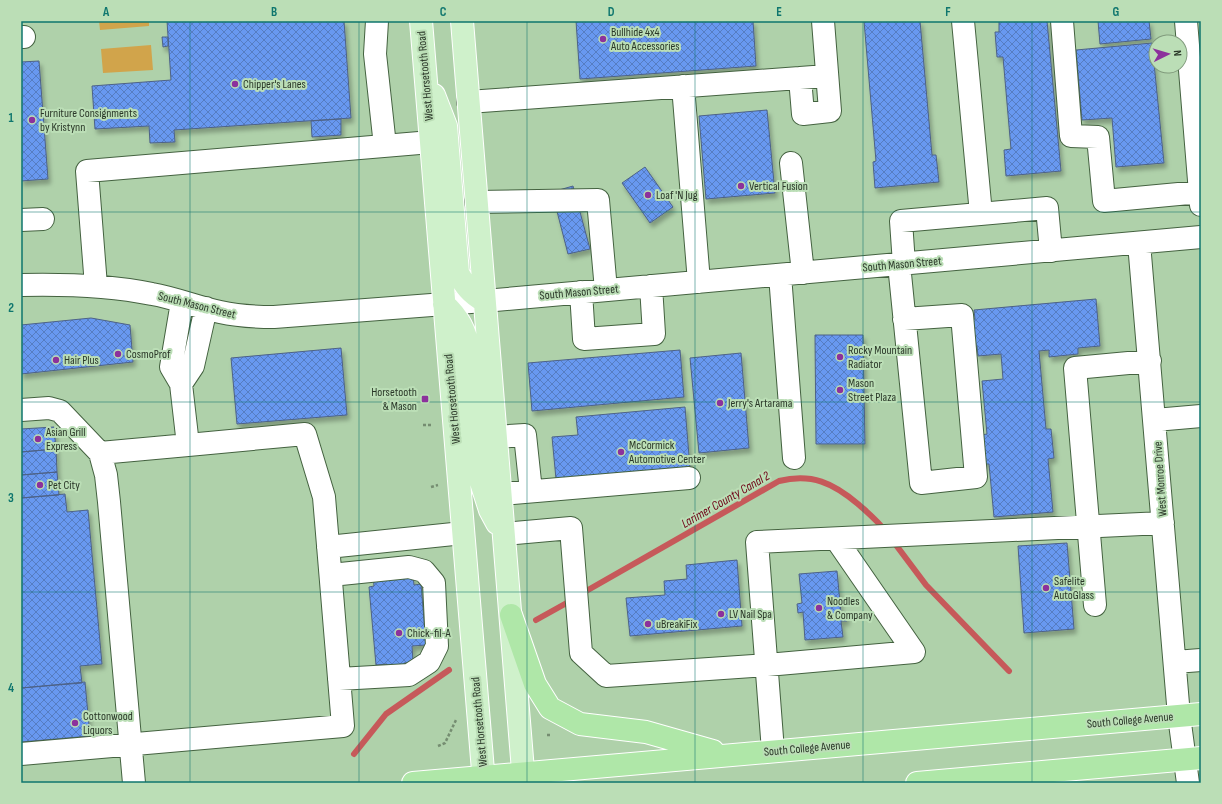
<svg xmlns="http://www.w3.org/2000/svg" width="1222" height="804" font-family="'Sofia Sans Condensed',sans-serif">
	<defs>
		<pattern id="building-cross-hatch" width="8" height="8" patternUnits="userSpaceOnUse"><rect width="8" height="8" fill="#6898f0"/><path d="M0 0l8 8M0 8l8-8" fill="none" stroke="#567dc2"/></pattern>
		<filter id="shadow"><feDropShadow dx="2.5" dy="4.5" stdDeviation="2" flood-color="#0004"/></filter>
	</defs>
	<rect width="100%" height="100%" fill="#afd1aa"/>
	<path fill="#d1a44b" d="M99 21H149V26L100 30Z
		M151 45 153 70 103 73 101 49Z"/>
	<g fill="none" stroke-linecap="round" stroke-linejoin="round">
		<path stroke="#c6595a" stroke-width="6" d="M893 541 926 585 1009 671
			M581 594 779 481C812 473 833 483 858 504 868 513 878 521 886 532
			M536 620 572 600
			M354 754 386 714 449 670"/>
	</g>
	<path fill="url(#building-cross-hatch)" stroke="#4d6287" filter="url(#shadow)" d="M167 21H344L351 118 174 130 175 142 150 143 149 126 95 129 92 86 171 80Z
		M576 21H753L756 66 580 79Z
		M864 21H920L932 155H936L939 182 875 188 873 162 876 161Z
		M999 21H1047L1061 171 1006 176 1004 150 1011 149 1003 57H997L995 32H999Z
		M1098 21H1149L1151 39 1100 44Z
		M162 37H168V46L163 47Z
		M1152 43 1164 163 1116 167 1112 118 1082 120 1076 50Z
		M39 61 48 179 21 181V62Z
		M767 110 775 193 706 199 699 116Z
		M341 119V135L312 137 311 121Z
		M645 167 673 207 650 223 622 183Z
		M573 186 590 249 568 254 552 192Z
		M1096 299 1100 346 1078 348V354L1049 357V350L1039 351 1046 429H1051L1054 458 1048 459 1053 512 994 517 989 464H983L981 435 987 434 982 381 1003 379 1001 354 978 356 977 346H973L970 319H975L974 310Z
		M91 318 130 325 133 362 21 374V325Z
		M815 335H863L865 444H816Z
		M341 348 347 415 237 424 231 358Z
		M680 350 684 397 532 411 528 363Z
		M741 353 749 448 699 453 690 358Z
		M685 407 690 468 556 479 552 437 578 435 576 417Z
		M54 427 56 449 21 452V429Z
		M56 449 57 472 21 475V452Z
		M57 472 59 495 21 498V475Z
		M65 494 67 512 88 510 102 664 80 666 82 683 21 688V498Z
		M1067 543 1074 629 1024 633 1018 546Z
		M737 560 742 626 630 636 626 598 665 595 664 581 687 579 686 565Z
		M837 571 841 613 846 612 847 621H841L843 637 805 640 803 612 798 613 797 604 802 603 799 574Z
		M373 575H413L414 585 421 584 426 645 412 646 413 662 404 663 405 669 387 671V664L376 665 369 587 374 586Z
		M85 682 90 736 21 742V688Z"/>
	<g fill="none" stroke-linecap="round" stroke-linejoin="round">
		<defs>
			<path id="minor" d="M377 21 375 54 385 146
				M963 21 981 214
				M1062 21 1071 136 1098 137 1104 201 1200 192
				M1186 21 1201 205
				M21 37H24
				M800 78 803 114 830 111 823 21
				M683 86 699 282
				M468 102 827 76
				M791 163 803 273
				M476 202 598 200 606 290
				M21 220 43 219
				M1139 243 1179 716 1188 783
				M899 264 921 483 976 477 962 315 904 319
				M904 264 901 221 1047 208 1051 251
				M780 275 794 458
				M21 285C65 284 108 285 152 294 175 298 197 307 220 312 238 316 256 317 274 317L484 301 1201 237
				M96 286 87 171 431 142
				M581 292 584 339 654 334 651 286
				M182 302 171 367 181 384 193 366 206 308
				M21 410 49 408 60 411 100 453 188 445 181 384
				M1155 420 1201 416
				M495 437 525 435 531 491
				M100 453 106 475 109 502 134 783
				M501 494 689 478
				M504 534 571 528 581 653 606 676 767 665 914 652 836 539
				M328 547 463 533
				M331 575 409 567 424 571 434 583 437 646 429 662 409 675 339 679
				M1095 605 1075 368 1150 361
				M1175 662 1201 660
				M773 751 757 542 1163 523
				M21 754 343 726 324 497 305 434 188 445"/>
			<path id="major" d="M421 21 484 783
				M462 21 524 783
				M434 95 446 126 458 273C465 286 471 294 484 301
				M444 304C459 317 465 331 470 351L480 479 490 510 497 523"/>
			<path id="highway" d="M511 615 535 684 550 708 580 724 646 732 713 751
				M413 783 1201 714
				M917 783 1201 758"/>
		</defs>
		<use href="#minor" stroke="#446240" stroke-width="24"/>
		<use href="#major" stroke="#fff" stroke-width="24"/>
		<use href="#highway" stroke="#fff" stroke-width="24"/>
		<path stroke="#758d71" stroke-width="2.5" stroke-dasharray="3 2" stroke-linecap="butt" d="M423 425H433
			M431 487 438 485
			M547 735H552
			M438 746 445 743 456 720"/>
		<use href="#minor" stroke="#fff" stroke-width="22"/>
		<use href="#major" stroke="#cff1cb" stroke-width="22"/>
		<use href="#highway" stroke="#afe7a8" stroke-width="22"/>
	</g>
	<path fill="none" stroke="#0f766e" stroke-width="1" stroke-opacity="0.55" d="M190 21V783M359 21V783M527 21V783M695 21V783M863 21V783M1032 21V783M21 212H1201M21 402H1201M21 592H1201"/>
	<g fill="#8c319c" stroke="#bbdeb6" stroke-width="1.5">
		<circle cx="603" cy="39" r="4"/>
		<circle cx="235" cy="84" r="4"/>
		<circle cx="32" cy="120" r="4"/>
		<circle cx="741" cy="186" r="4"/>
		<circle cx="648" cy="195" r="4"/>
		<circle cx="118" cy="354" r="4"/>
		<circle cx="840" cy="357" r="4"/>
		<circle cx="56" cy="360" r="4"/>
		<circle cx="840" cy="390" r="4"/>
		<rect x="421" y="395" width="8" height="8" rx="2"/>
		<circle cx="720" cy="403" r="4"/>
		<circle cx="38" cy="439" r="4"/>
		<circle cx="621" cy="452" r="4"/>
		<circle cx="40" cy="485" r="4"/>
		<circle cx="1046" cy="588" r="4"/>
		<circle cx="819" cy="608" r="4"/>
		<circle cx="721" cy="614" r="4"/>
		<circle cx="648" cy="624" r="4"/>
		<circle cx="399" cy="633" r="4"/>
		<circle cx="75" cy="723" r="4"/>
	</g>
	<g text-anchor="middle" stroke-width="4" stroke-linejoin="round" paint-order="stroke">
		<g font-size="12" fill="#2a3728" stroke="#bbdeb6" text-anchor="start">
			<text x="611" y="36">Bullhide 4x4<tspan x="611" dy="14">Auto Accessories</tspan></text>
			<text x="243" y="88">Chipper's Lanes</text>
			<text x="40" y="117">Furniture Consignments<tspan x="40" dy="14">by Kristynn</tspan></text>
			<text x="749" y="190">Vertical Fusion</text>
			<text x="656" y="199">Loaf 'N Jug</text>
			<text x="848" y="354">Rocky Mountain<tspan x="848" dy="14">Radiator</tspan></text>
			<text x="126" y="358">CosmoProf</text>
			<text x="64" y="364">Hair Plus</text>
			<text x="848" y="387">Mason<tspan x="848" dy="14">Street Plaza</tspan></text>
			<text x="417" y="396" text-anchor="end">Horsetooth<tspan x="417" dy="14">&amp; Mason</tspan></text>
			<text x="728" y="407">Jerry's Artarama</text>
			<text x="46" y="436">Asian Grill<tspan x="46" dy="14">Express</tspan></text>
			<text x="629" y="449">McCormick<tspan x="629" dy="14">Automotive Center</tspan></text>
			<text x="48" y="489">Pet City</text>
			<text x="1054" y="585">Safelite<tspan x="1054" dy="14">AutoGlass</tspan></text>
			<text x="827" y="605">Noodles<tspan x="827" dy="14">&amp; Company</tspan></text>
			<text x="729" y="618">LV Nail Spa</text>
			<text x="656" y="628">uBreakiFix</text>
			<text x="407" y="637">Chick-fil-A</text>
			<text x="83" y="720">Cottonwood<tspan x="83" dy="14">Liquors</tspan></text>
		</g>
		<g font-size="12" fill="#2a3728" stroke="#bbdeb6">
			<text transform="translate(425 76) rotate(-95)" y="4">West Horsetooth Road</text>
			<text transform="translate(902 264) rotate(-5)" y="4">South Mason Street</text>
			<text transform="translate(579 292) rotate(-5)" y="4">South Mason Street</text>
			<text transform="translate(197 305) rotate(14)" y="4">South Mason Street</text>
			<text transform="translate(452 399) rotate(-95)" y="4">West Horsetooth Road</text>
			<text transform="translate(1160 479) rotate(-94)" y="4">West Monroe Drive</text>
			<text transform="translate(1130 720) rotate(-5)" y="4">South College Avenue</text>
			<text transform="translate(479 722) rotate(-95)" y="4">West Horsetooth Road</text>
			<text transform="translate(807 748) rotate(-5)" y="4">South College Avenue</text>
		</g>
		<g font-size="13" font-style="italic" fill="#6e0115" stroke="#bbdeb6">
			<text transform="translate(725 499) rotate(-30)" y="5">Larimer County Canal 2</text>
		</g>
	</g>
	<rect width="1222" height="804" fill="none" stroke="#bbdeb6" stroke-width="44"/>
	<g transform="translate(1168 54) rotate(85)"><circle r="19" fill="#bbdeb6" stroke="#819b7d"/>
	<path d="M0-3L7 15L0 10L-7 15Z" fill="#8c319c"/>
	<text y="-6" font-size="11" font-weight="bold" text-anchor="middle" fill="#2a3728">N</text>
	</g>
	<rect x="22" y="22" width="1178" height="760" fill="none" stroke="#0f766e" stroke-width="1.5"/>
	<g font-size="13" text-anchor="middle" font-weight="bold" fill="#0f766e">
		<text x="106" y="16">A</text>
		<text x="274" y="16">B</text>
		<text x="443" y="16">C</text>
		<text x="611" y="16">D</text>
		<text x="779" y="16">E</text>
		<text x="948" y="16">F</text>
		<text x="1116" y="16">G</text>
		<text x="11" y="122">1</text>
		<text x="11" y="312">2</text>
		<text x="11" y="502">3</text>
		<text x="11" y="692">4</text>
	</g>
</svg>
